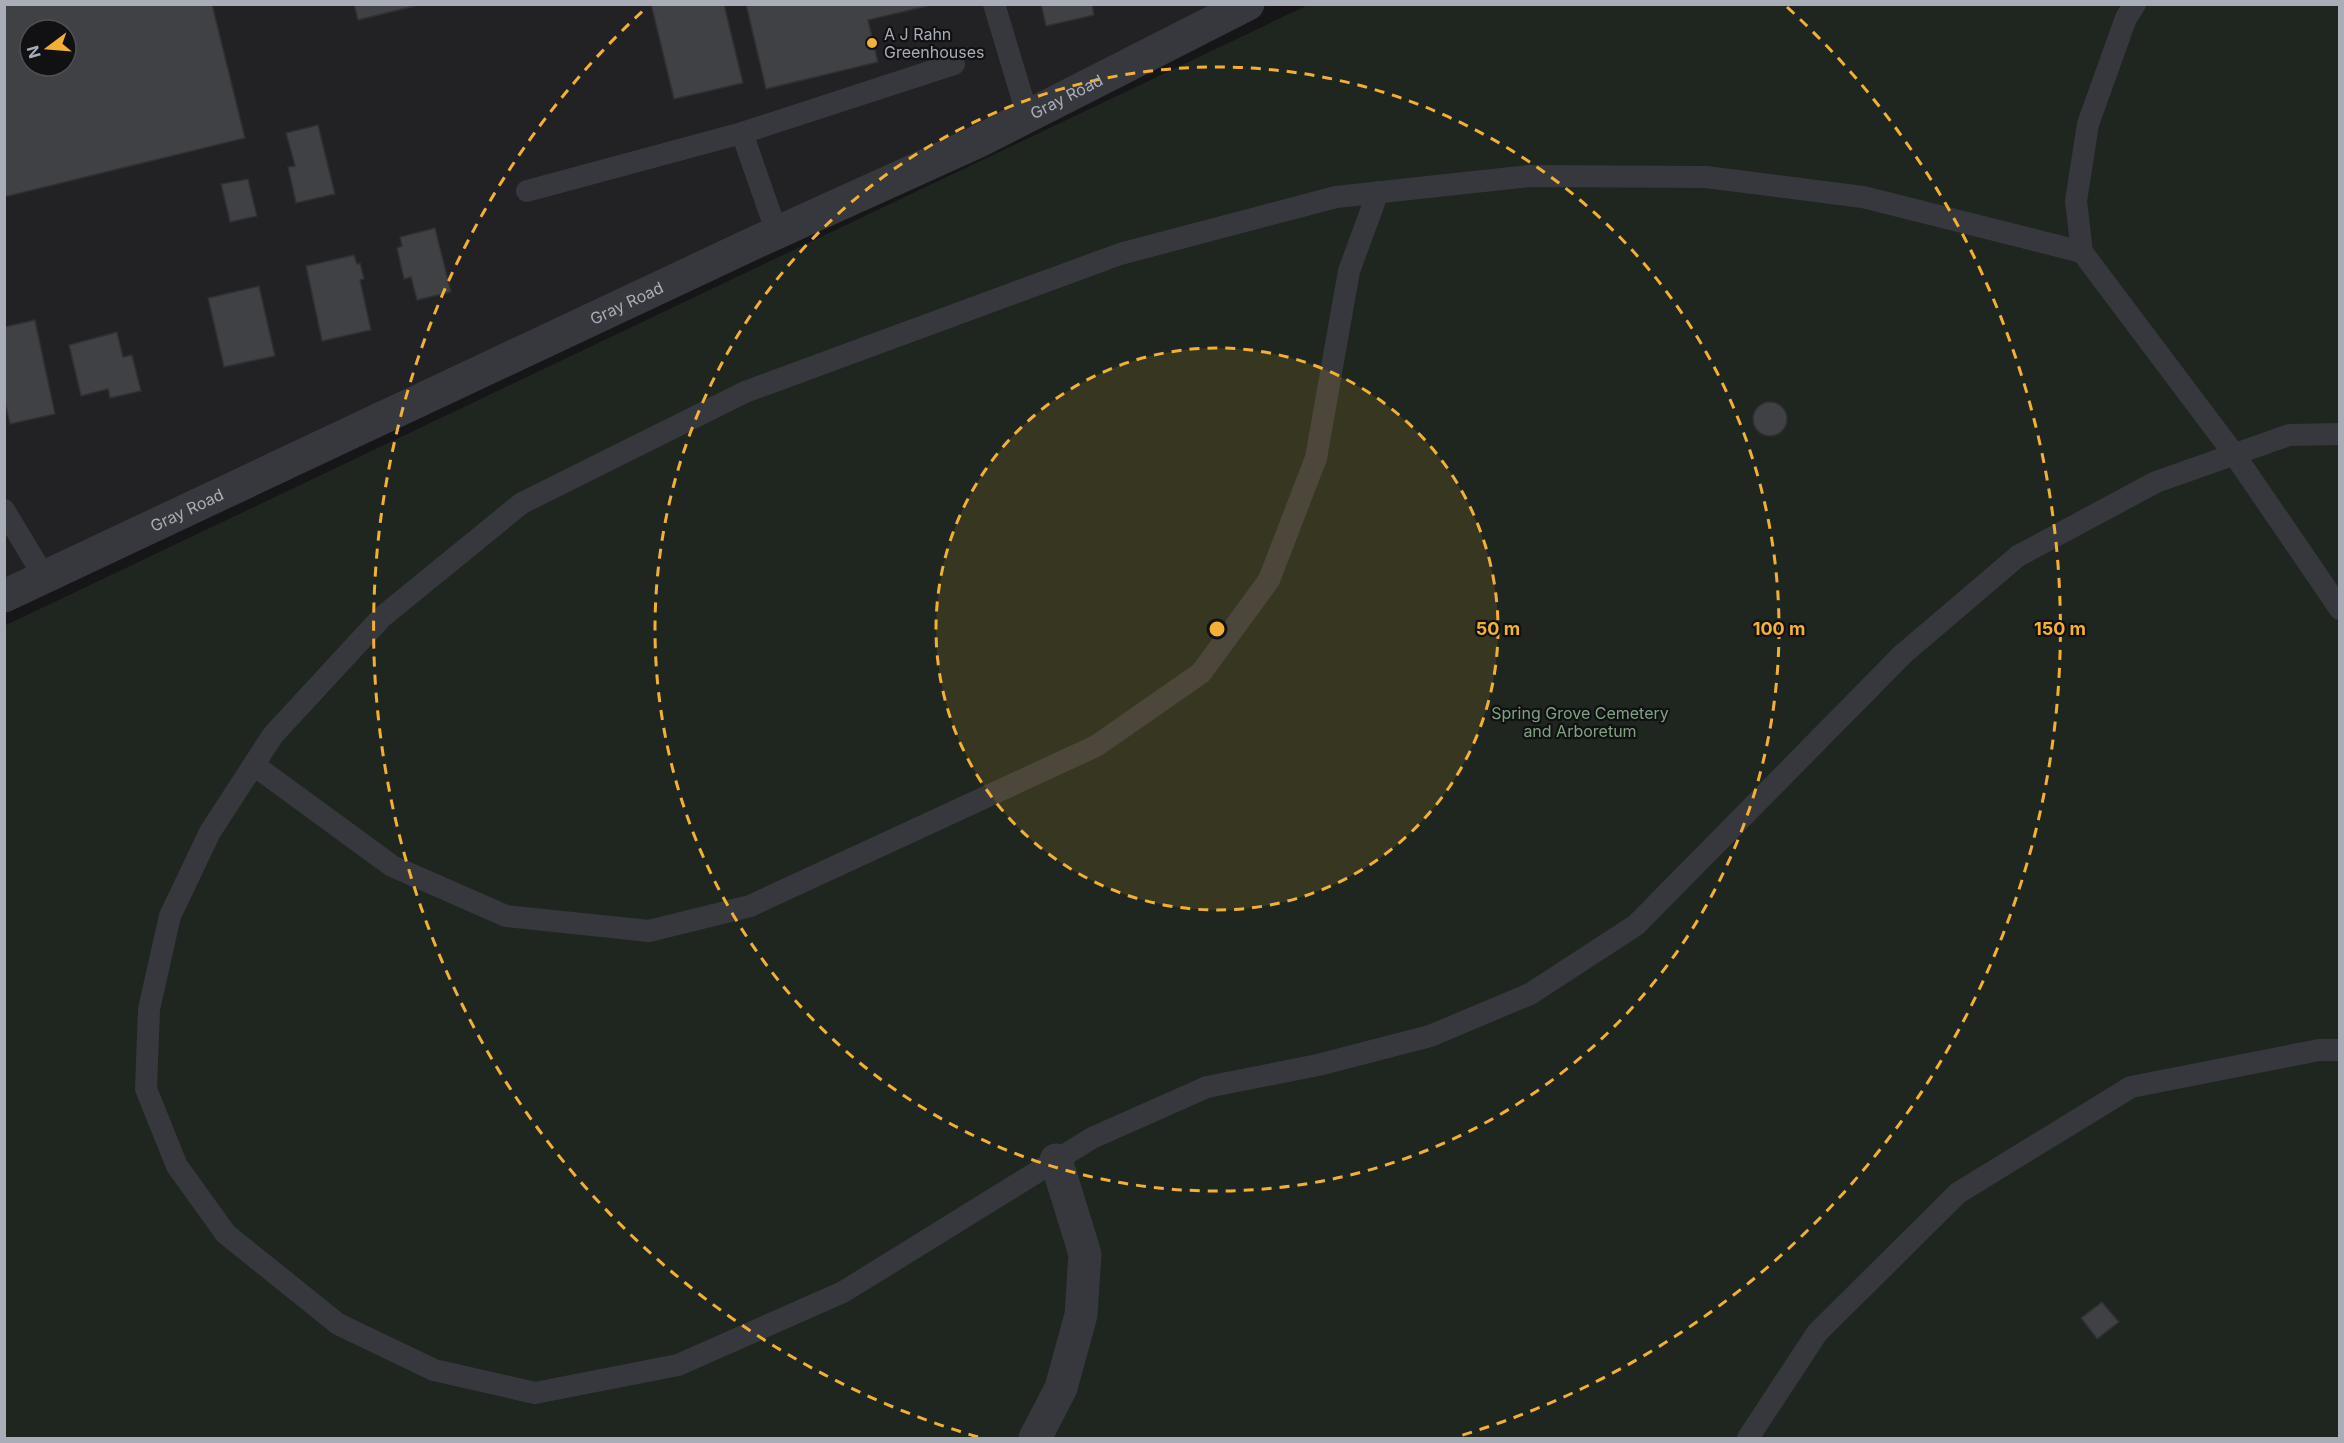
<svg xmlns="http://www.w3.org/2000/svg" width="2344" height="1443" font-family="Inter,sans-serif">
	<rect width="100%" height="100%" fill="#161618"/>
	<path fill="#222225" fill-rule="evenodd" d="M4 5H1248L5 596ZM30 30H66V66H30Z"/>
	<path fill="#1e261f" d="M1308 5H2339V1438H5L4 626Z"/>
	<path fill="#404145" stroke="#303034" stroke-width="1.5" fill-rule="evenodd" d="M4 4H212L245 138 4 197ZM30 30H66V66H30Z
		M354 4H423L358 20Z
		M651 4H724L743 83 674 99Z
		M746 4H936L868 20 878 62 766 89Z
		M1041 4H1092L1094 15 1046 26Z
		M318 125 335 194 296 203 288 167 295 166 286 133Z
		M248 179 257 216 230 222 221 184Z
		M435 228 451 292 417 300 411 277 404 279 397 248 402 246 400 237Z
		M354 255 357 264 360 263 364 279 360 280 371 330 322 341 306 266Z
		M259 286 275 356 224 367 208 298Z
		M35 320 55 414 10 424 4 399V327Z
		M117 332 123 357 132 355 141 391 110 398 108 389 81 396 69 345Z
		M1753 419a17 17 0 1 1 34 0a17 17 0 1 1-34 0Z
		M2102 1302 2119 1322 2097 1339 2081 1318Z"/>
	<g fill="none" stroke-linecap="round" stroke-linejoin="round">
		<path stroke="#37383d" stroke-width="22" d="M994 4 1028 117
			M2135 4 2126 18 2088 124 2076 201 2082 252 2234 454 2340 609
			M742 133 954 64
			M527 191 742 133 777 233
			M2082 252 1863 197 1706 177 1529 176 1336 197 1120 254 745 392 522 503 382 617 273 735 210 832 170 916 149 1009 146 1089 177 1166 226 1234 338 1324 434 1370 535 1393 678 1365 843 1292 1092 1138 1207 1087 1318 1065 1430 1036 1530 994 1636 925 1903 654 2018 556 2156 482 2289 435 2340 434
			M4 510 45 578
			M254 765 392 866 506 916 649 931 750 906 1096 746 1201 673 1269 580 1316 458 1349 271 1378 192
			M1748 1438 1817 1333 1958 1193 2131 1087 2319 1050H2340"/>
		<path stroke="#37383d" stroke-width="33" d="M1035 1438 1061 1388 1081 1315 1085 1254 1056 1160"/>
		<path stroke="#37383d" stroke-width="33" id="s1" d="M4 596 754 243 977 142 1248 4"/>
	</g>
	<circle cx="1217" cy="629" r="281" fill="#f2b134" fill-opacity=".12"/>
	<g fill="none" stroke="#f2b134" stroke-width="3" stroke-dasharray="10 8">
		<circle cx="1217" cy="629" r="281"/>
		<circle cx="1217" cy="629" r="562"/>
		<path d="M978 1437A843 843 0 0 1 647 7M1787 7A843 843 0 0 1 1456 1437"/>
	</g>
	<circle fill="#f2b134" stroke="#111113" stroke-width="2" cx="872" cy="43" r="6"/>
	<g text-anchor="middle" stroke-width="4.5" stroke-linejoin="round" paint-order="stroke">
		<g font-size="16" fill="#a8adb8" stroke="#111113" text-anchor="start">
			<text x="884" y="40">A J Rahn<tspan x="884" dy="18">Greenhouses</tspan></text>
		</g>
		<g font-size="16" fill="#a8adb8" stroke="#111113">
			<text dy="6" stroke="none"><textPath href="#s1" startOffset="1174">Gray Road</textPath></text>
			<text dy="6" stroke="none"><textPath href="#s1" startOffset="688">Gray Road</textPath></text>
			<text dy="6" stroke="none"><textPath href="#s1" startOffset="202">Gray Road</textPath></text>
		</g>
		<g font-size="16" fill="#7fa381" stroke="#111113">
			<text x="1580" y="719">Spring Grove Cemetery<tspan x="1580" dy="18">and Arboretum</tspan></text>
		</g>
	</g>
	<circle cx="1217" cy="629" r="9" fill="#f2b134" stroke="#111113" stroke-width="3"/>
	<g font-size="18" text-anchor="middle" font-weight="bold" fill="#f2b134" stroke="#111113" stroke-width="4.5" stroke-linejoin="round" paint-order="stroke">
		<text x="1498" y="635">50 m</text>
		<text x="1779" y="635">100 m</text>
		<text x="2060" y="635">150 m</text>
	</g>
	<rect width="2344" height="1443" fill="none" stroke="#a8adb8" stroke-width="12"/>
	<g transform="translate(48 48) rotate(254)"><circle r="28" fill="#111113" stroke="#4d4f55" stroke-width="1.5"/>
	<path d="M0-4.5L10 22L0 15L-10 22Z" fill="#f2b134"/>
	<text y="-9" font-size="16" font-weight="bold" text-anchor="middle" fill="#a8adb8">N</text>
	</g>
</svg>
